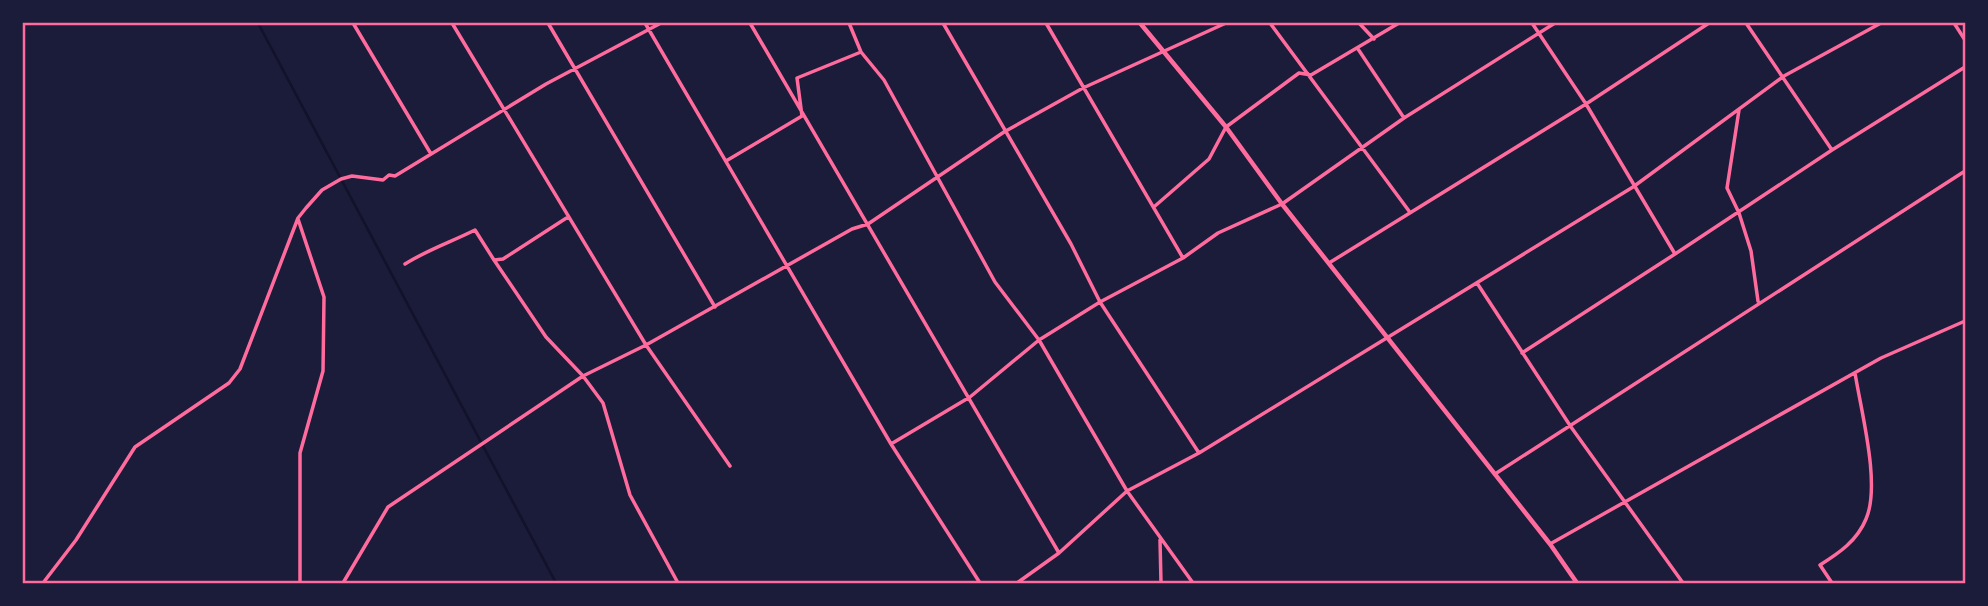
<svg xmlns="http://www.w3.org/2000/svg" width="1988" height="606" font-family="'Alegreya Sans',sans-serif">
	<rect width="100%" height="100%" fill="#1b1b3a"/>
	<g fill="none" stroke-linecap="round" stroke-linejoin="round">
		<path stroke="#12122b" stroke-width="2.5" d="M258 23 556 583"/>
		<path stroke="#ff6b9d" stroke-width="3.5" d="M353 23 431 154
			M452 23 646 345 730 466
			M548 23 715 307
			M645 23 891 444 980 583
			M750 23 1059 553
			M849 23 861 52 884 80 995 282 1039 340 1127 491 1193 583
			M943 23 1071 244 1100 302 1199 453
			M1046 23 1183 258
			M1270 23 1409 211
			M1359 23 1374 39
			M1532 23 1586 104 1675 254 1832 150
			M1746 23 1832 150 1965 67
			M1954 23 1965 40
			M1358 49 1404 118
			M1739 110 1727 188 1739 213 1751 251 1758 301
			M726 161 802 116 797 78 861 52
			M1155 206 1209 159 1226 127 1299 73 1311 75 1399 23
			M298 219 324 297 323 371 300 453V583
			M494 260 546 337 583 376 603 403 630 495 678 583
			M1329 263 1586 104 1709 23
			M405 264C427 250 451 242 475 230L494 260 503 259 568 217
			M1477 283 1571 427 1683 583
			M1522 353 1675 254
			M891 444 970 397 1039 340 1100 302 1183 258 1218 233 1282 204 1404 118 1555 23
			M1495 474 1965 171
			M1160 540 1161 583
			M1550 544 1881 358 1965 321
			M43 583 76 540 135 447 229 383 240 369 298 218 306 208 322 190 341 179 352 176 383 180 389 175 395 176 546 84 661 23
			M343 583 388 507 583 376 646 345 852 229 868 224 1004 132 1083 88 1226 23
			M1017 583 1059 553 1127 491 1199 453 1633 187 1784 76 1881 23
			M1832 583 1820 565C1839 553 1857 541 1866 519 1881 485 1861 411 1855 373"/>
		<path stroke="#ff6b9d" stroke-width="4.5" d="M1140 23 1226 127 1282 204 1550 544 1577 583"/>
	</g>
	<rect width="1988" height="606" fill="none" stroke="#1b1b3a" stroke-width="49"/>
	<rect x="24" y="24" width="1940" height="558" fill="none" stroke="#ff6b9d" stroke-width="2.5"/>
</svg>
